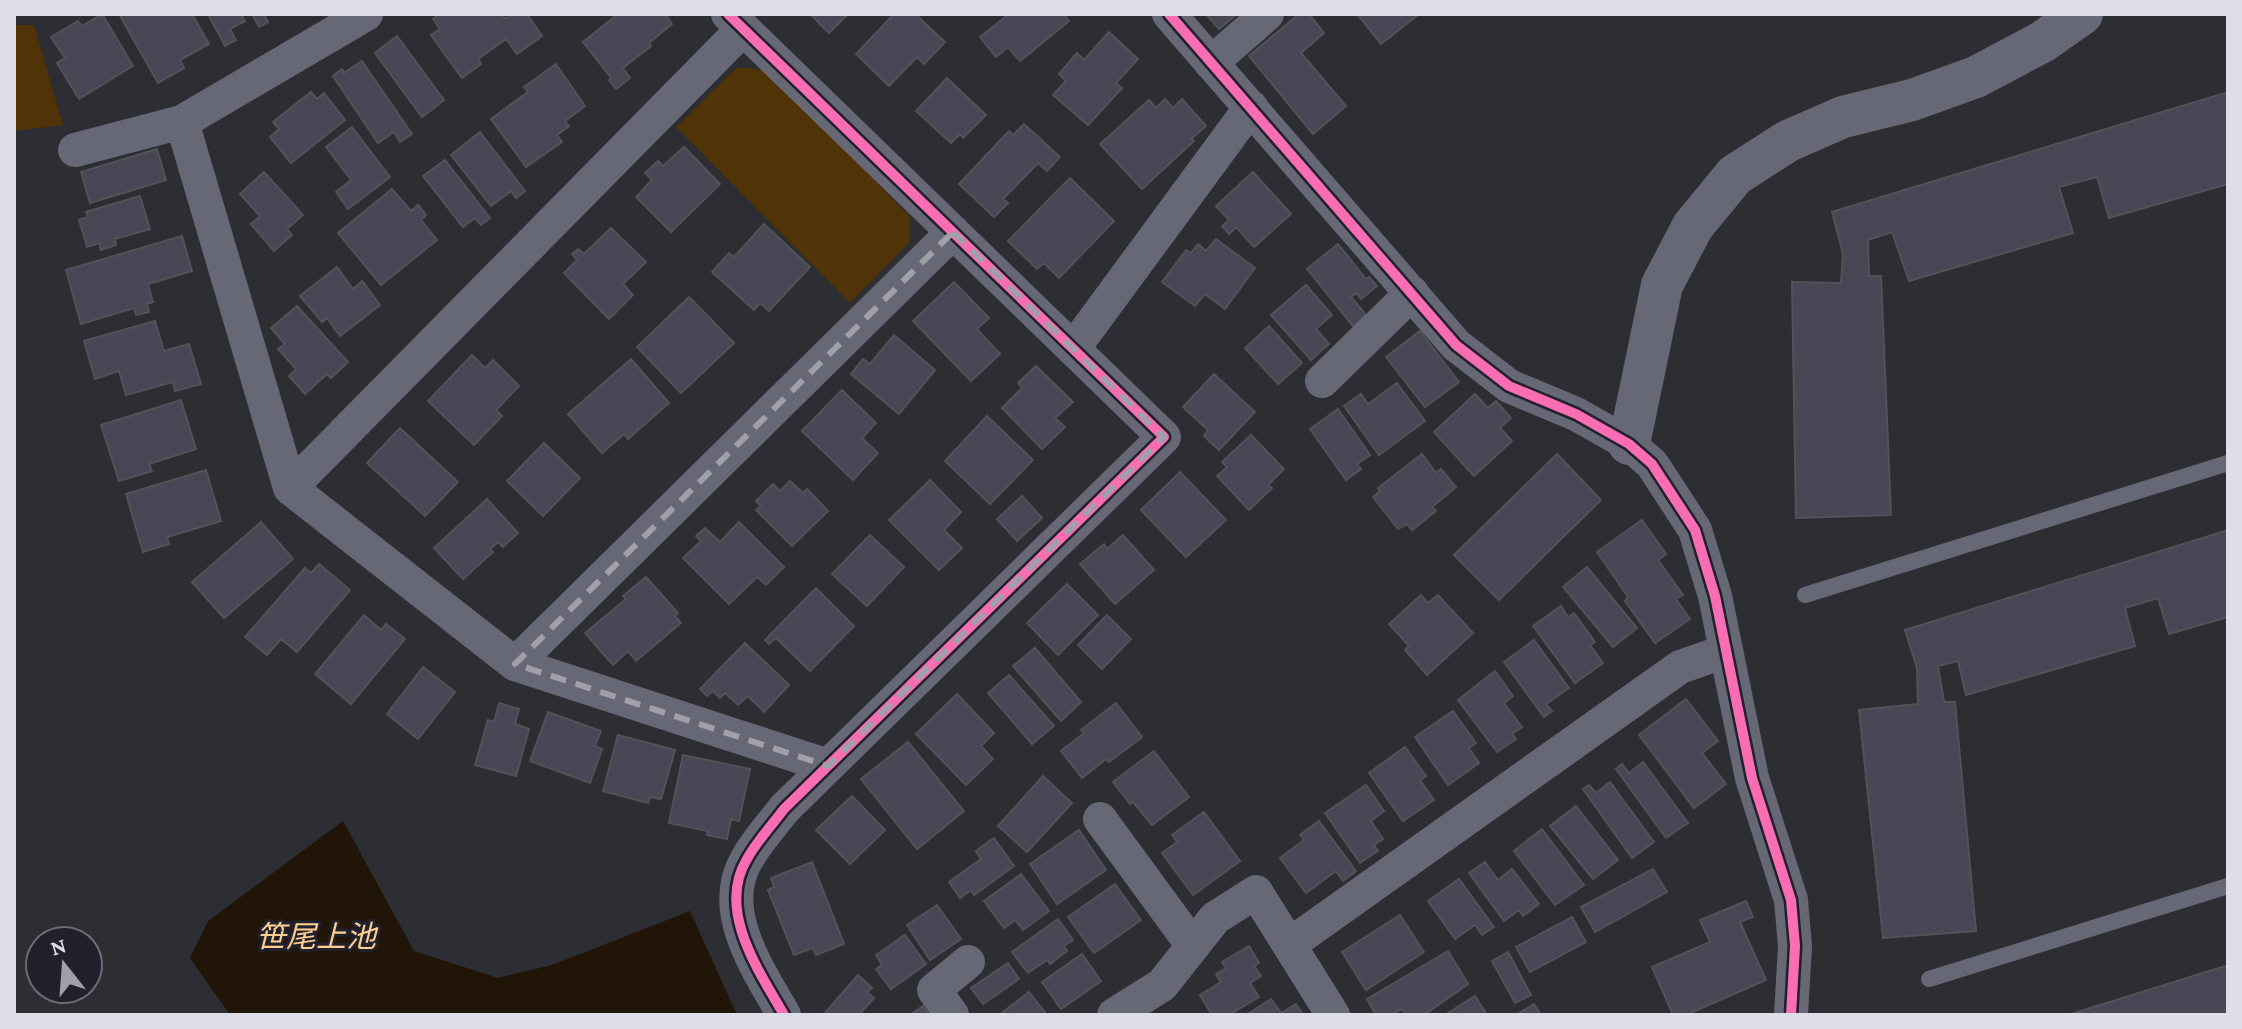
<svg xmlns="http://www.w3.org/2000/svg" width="2242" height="1029" font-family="'Crimson Pro','Noto Sans JP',serif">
	<rect width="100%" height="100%" fill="#2d2d34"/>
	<path fill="#503407" d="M14 25H34L63 125 14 131Z
		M737 67 767 70 909 216V243L850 303 676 127Z"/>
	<path fill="#211507" d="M343 821 414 951 498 978 552 965 690 911 737 1015H230L190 958 208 921Z"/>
	<path fill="#474755" stroke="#525258" stroke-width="2" d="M102 14 133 66 79 99 57 63 65 58 51 37 78 21 82 26Z
		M119 14H192L209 44 180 60 184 68 158 83Z
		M208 14H241L245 21 230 29 236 40 225 46Z
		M252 14H264L268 22 259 27Z
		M440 14H502L505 19 512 14H527L542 36 517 54 506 39 478 59 481 64 462 78 431 35 440 29 433 19Z
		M618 14H665L672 24 649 43 651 46 623 68 630 78 616 89 609 80 611 78 583 42Z
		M810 14H848L829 33Z
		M894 14H915L945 42 924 64 917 57 889 86 856 54Z
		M1009 14H1064L1069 21 1020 61 1008 47 996 57 980 37Z
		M1206 14H1237L1219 29Z
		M1299 14H1309L1324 33 1301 53 1346 106 1313 134 1249 56Z
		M1357 14H1419L1381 44Z
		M1109 32 1138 59 1116 83 1122 88 1088 125 1053 95 1066 81 1059 74 1077 53 1084 60Z
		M397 36 444 100 422 117 375 53Z
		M362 61 412 134 400 142 394 132 378 143 333 76 342 69 344 73Z
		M556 64 585 106 565 121 569 126 557 135 562 142 526 167 491 119 528 92 524 87Z
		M947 78 986 115 963 138 960 134 951 143 916 111Z
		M311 92 317 99 324 93 345 120 291 163 270 137 279 129 273 122Z
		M2228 92V184L2109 218 2097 177 2059 187 2073 233 1909 281 1892 232 1868 240 1869 276H1881L1891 515 1796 518 1792 282 1841 283 1843 254 1832 212Z
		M1165 99 1173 108 1182 99 1206 126 1191 139 1194 141 1142 189 1100 144 1149 100 1156 108Z
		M1024 124 1060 157 1047 171 1038 163 1003 199 1008 203 994 217 959 184 1009 131 1013 135Z
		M352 127 390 177 348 209 336 192 351 180 326 147Z
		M480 132 525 191 516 198 511 191 491 206 451 155Z
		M684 147 720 184 671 232 636 197 652 180 645 173 658 161 663 166Z
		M157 149 166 180 90 203 81 172Z
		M445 160 490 218 481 225 475 218 463 227 423 176Z
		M264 172 303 215 287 229 292 235 274 251 251 224 260 216 240 194Z
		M1253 172 1291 214 1254 247 1236 227 1229 234 1222 226 1229 220 1216 206Z
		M1070 178 1114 221 1059 278 1044 263 1037 269 1008 241Z
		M392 189 411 211 418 205 426 215 421 220 437 240 381 285 338 233Z
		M140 196 150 229 115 239 116 245 101 250 99 243 87 247 79 220 88 217 86 212Z
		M764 224 810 267 769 311 760 303 754 310 712 272 729 253 734 257Z
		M611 228 646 262 623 284 633 295 609 319 564 273 577 260 572 254 578 249 584 254Z
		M182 236 192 271 148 284 153 302 147 304 149 312 136 315 134 308 81 324 66 270Z
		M1216 239 1255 268 1225 309 1205 294 1195 306 1162 282 1186 250 1191 253 1198 244 1206 251Z
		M1338 244 1366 279 1369 277 1377 286 1361 299 1356 293 1351 297 1366 315 1353 326 1307 269Z
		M337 267 353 289 362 281 380 305 340 336 327 318 322 322 300 296Z
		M954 282 989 318 977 329 1000 354 971 381 913 321Z
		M1306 285 1332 315 1316 329 1329 344 1311 360 1271 315Z
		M689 297 734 343 681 393 637 347Z
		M297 306 348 362 331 378 327 374 305 394 289 376 296 369 278 349 285 344 271 328Z
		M155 321 164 351 189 344 201 384 175 391 173 382 126 395 119 371 95 379 84 341Z
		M1269 326 1302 363 1278 384 1245 348Z
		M1420 331 1459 382 1425 407 1386 357Z
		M894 335 935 370 899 414 851 374 863 359 870 364Z
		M472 355 485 368 493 360 519 386 496 410 502 416 474 445 428 401Z
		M631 359 669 403 628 439 624 434 602 453 568 414Z
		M1036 366 1073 402 1055 418 1065 427 1042 449 1002 408 1022 388 1018 383Z
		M1214 374 1255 412 1219 450 1204 436 1208 430 1183 407Z
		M1397 383 1425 421 1379 455 1344 406 1361 394 1368 404Z
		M842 390 876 423 862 438 878 453 853 480 802 431Z
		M1475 394 1488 408 1496 401 1511 418 1500 428 1512 441 1474 476 1434 432Z
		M181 400 196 449 149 464 152 471 119 481 101 425Z
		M1338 409 1370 455 1357 464 1361 469 1346 480 1310 429Z
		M987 416 1033 460 990 504 945 461Z
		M400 428 458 482 425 516 367 463Z
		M1251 435 1284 469 1268 485 1272 488 1249 510 1217 476 1227 467 1222 462Z
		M544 443 580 478 543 516 507 481Z
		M1422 454 1436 473 1441 469 1456 487 1432 507 1436 511 1412 530 1407 524 1398 529 1373 497 1380 491 1378 488Z
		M1557 454 1601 500 1499 600 1454 555Z
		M206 470 221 521 167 537 169 544 143 552 126 494Z
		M1180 472 1226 520 1186 557 1141 510Z
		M930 480 961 512 944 530 962 548 939 570 889 520Z
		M790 481 803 493 807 489 828 511 792 546 756 510 761 506 756 501 773 484 780 491Z
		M1022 496 1042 518 1017 541 997 519Z
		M487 499 518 533 503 547 498 542 490 549 493 552 463 579 434 548Z
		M1642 520 1666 554 1658 560 1683 595 1676 599 1690 619 1655 643 1625 601 1628 597 1597 552Z
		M261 522 293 559 224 618 192 582Z
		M739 522 784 567 766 585 757 577 729 604 683 558 701 541 696 536 705 528 720 542Z
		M2228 530V617L2169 634 2158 598 2125 608 2135 646 1966 695 1958 661 1938 666 1944 702H1955L1976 931 1883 938 1859 710 1918 704 1917 668 1905 630Z
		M870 535 904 567 867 606 832 574Z
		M1123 535 1154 570 1115 604 1080 564 1104 544 1107 549Z
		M319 564 350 590 297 652 281 639 267 655 245 637 305 568 311 573Z
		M1587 567 1637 628 1613 647 1563 587Z
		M646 577 678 613 675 616 681 623 636 661 628 651 613 665 585 633 626 599 623 596Z
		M1067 584 1098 615 1058 655 1027 623Z
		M816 588 854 626 810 671 776 638 769 644 765 640Z
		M1421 595 1428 603 1438 595 1473 633 1427 675 1405 650 1409 646 1389 624Z
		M1561 606 1568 617 1574 613 1595 642 1590 645 1603 663 1575 683 1533 626Z
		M364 615 381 630 386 624 405 639 351 704 315 674Z
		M1107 615 1131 639 1102 669 1078 645Z
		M1534 640 1569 688 1546 704 1552 711 1544 717 1504 662Z
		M745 643 789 685 764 712 748 696 738 705 725 693 720 698 713 691 707 696 700 689Z
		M1035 648 1081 702 1061 721 1013 666Z
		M423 667 455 692 418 739 387 714Z
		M1495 671 1513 696 1504 703 1522 727 1512 734 1516 739 1497 752 1458 700Z
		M1009 675 1054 726 1032 744 988 693Z
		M957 694 994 733 981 746 993 759 966 785 916 734Z
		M1686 699 1718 741 1702 753 1726 784 1694 808 1639 735Z
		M499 703 519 709 515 724 529 729 516 776 475 765 488 720 494 722Z
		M1116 703 1142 737 1109 762 1106 759 1082 778 1061 751 1084 733 1081 730Z
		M1453 711 1476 743 1469 748 1479 763 1448 785 1415 737Z
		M548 712 601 731 595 746 602 749 590 783 530 761Z
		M618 735 675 750 661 799 650 797 648 803 603 791Z
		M908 742 964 811 917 849 861 779Z
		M1405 747 1426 776 1420 780 1434 800 1403 821 1369 773Z
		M1154 751 1189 797 1152 825 1133 802 1130 804 1113 782Z
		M683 755 750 769 739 821 731 819 727 839 707 835 708 831 669 823Z
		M1643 762 1688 823 1666 838 1616 769 1622 764 1629 773Z
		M1043 776 1072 803 1027 852 998 826Z
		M1610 782 1654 842 1632 858 1583 789 1589 785 1596 793Z
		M1366 785 1384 811 1371 821 1383 839 1374 845 1378 851 1360 863 1325 813Z
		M852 796 885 830 850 864 816 830Z
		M1576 806 1618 860 1593 879 1550 826Z
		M1204 812 1240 861 1193 895 1162 853 1177 842 1172 835Z
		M1319 821 1356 871 1343 881 1336 871 1306 893 1280 858 1304 840 1300 835Z
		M1542 829 1584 885 1555 905 1514 851Z
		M1079 830 1106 870 1057 904 1030 864Z
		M994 838 1014 866 974 895 971 890 960 898 949 882 981 859 976 851Z
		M812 862 844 944 816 955 813 948 794 955 768 890 774 887 771 878Z
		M1485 862 1498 880 1512 869 1539 904 1523 916 1519 910 1504 921 1469 873Z
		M1653 869 1667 892 1595 932 1581 907Z
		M1021 874 1049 911 1023 930 1015 920 1004 928 984 901Z
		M1459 879 1494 927 1482 935 1475 925 1455 939 1428 901Z
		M1115 884 1141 920 1094 953 1068 917Z
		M1746 901 1753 917 1740 922 1766 980 1686 1015H1673L1652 967 1710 942 1700 920Z
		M937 905 961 939 930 960 907 925Z
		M1400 915 1424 952 1366 990 1342 952Z
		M1572 917 1586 942 1530 972 1516 947Z
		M1058 919 1073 940 1064 946 1067 951 1050 964 1047 960 1028 973 1012 952Z
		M905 935 926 964 891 989 876 969 882 965 876 955Z
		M1249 946 1259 963 1254 966 1261 976 1250 983 1259 997 1229 1015H1212L1200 995 1221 982 1216 974 1226 968 1222 962Z
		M1448 951 1468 984 1424 1015H1406L1402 1009 1392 1015H1376L1367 999Z
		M1508 952 1531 995 1515 1003 1492 961Z
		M1082 954 1101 981 1061 1009 1042 982Z
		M1008 963 1019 979 983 1004 971 988Z
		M2228 965V1015H2068Z
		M858 975 872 988 867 992 874 998 859 1015H823Z
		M1029 992 1047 1015H999Z
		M1475 996 1487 1015H1445Z
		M1271 999 1281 1013 1296 1004 1303 1015H1246Z
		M1534 1004 1541 1015H1516Z
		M923 1006 929 1015H910Z"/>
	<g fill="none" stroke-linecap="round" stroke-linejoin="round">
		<path stroke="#676875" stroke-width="16" d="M1805 595 2228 463
			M1929 979 2228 886"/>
		<path stroke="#676875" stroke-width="34" d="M366 14 182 122 290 488 515 664 828 766
			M728 14 1164 437 784 809C772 825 757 841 747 859 716 910 759 971 784 1015
			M1169 14 1456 345 1509 386 1576 414 1629 444 1652 464 1695 530 1715 596 1752 778 1791 900 1795 946 1791 1015
			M1211 63 1267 14
			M75 150 182 122
			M1073 349 1251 107
			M1322 381 1412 293
			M290 488 743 29
			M515 664 953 232
			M1100 819 1193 946
			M1289 945 1680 667 1726 651
			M952 1015 934 990 968 962
			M1114 1015 1162 985 1215 918 1256 892 1333 1015"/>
		<path stroke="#676875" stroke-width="42" d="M1629 444 1662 285 1693 226 1735 175 1788 141 1843 117 1912 100 1976 77 2042 42 2082 14"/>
		<defs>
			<path id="cycleway" d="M728 14 1164 437 784 809C772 825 757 841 747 859 716 910 759 971 784 1015
				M1169 14 1456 345 1509 386 1576 414 1629 444 1652 464 1695 530 1715 596 1752 778 1791 900 1795 946 1791 1015"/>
		</defs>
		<use href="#cycleway" stroke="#20212d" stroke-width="15"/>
		<use href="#cycleway" stroke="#f96db3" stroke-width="10"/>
	</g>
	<path fill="none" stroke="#9fa0a8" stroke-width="6" stroke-dasharray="16 10" stroke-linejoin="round" d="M953 232 1164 437 828 766 515 664Z"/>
	<g text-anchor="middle" stroke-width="6" stroke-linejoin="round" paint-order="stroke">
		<g font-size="30" font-style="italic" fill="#ffce8f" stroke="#20212d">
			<text x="316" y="947">笹尾上池</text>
		</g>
	</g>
	<rect width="2242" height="1029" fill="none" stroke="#dddee7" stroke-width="32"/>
	<g transform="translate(64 965) rotate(343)"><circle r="38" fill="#20212d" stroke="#6c6d77" stroke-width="2"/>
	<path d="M0-6L14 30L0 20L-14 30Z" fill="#9fa0a8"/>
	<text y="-12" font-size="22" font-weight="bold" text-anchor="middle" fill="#dddee7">N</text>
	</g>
</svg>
